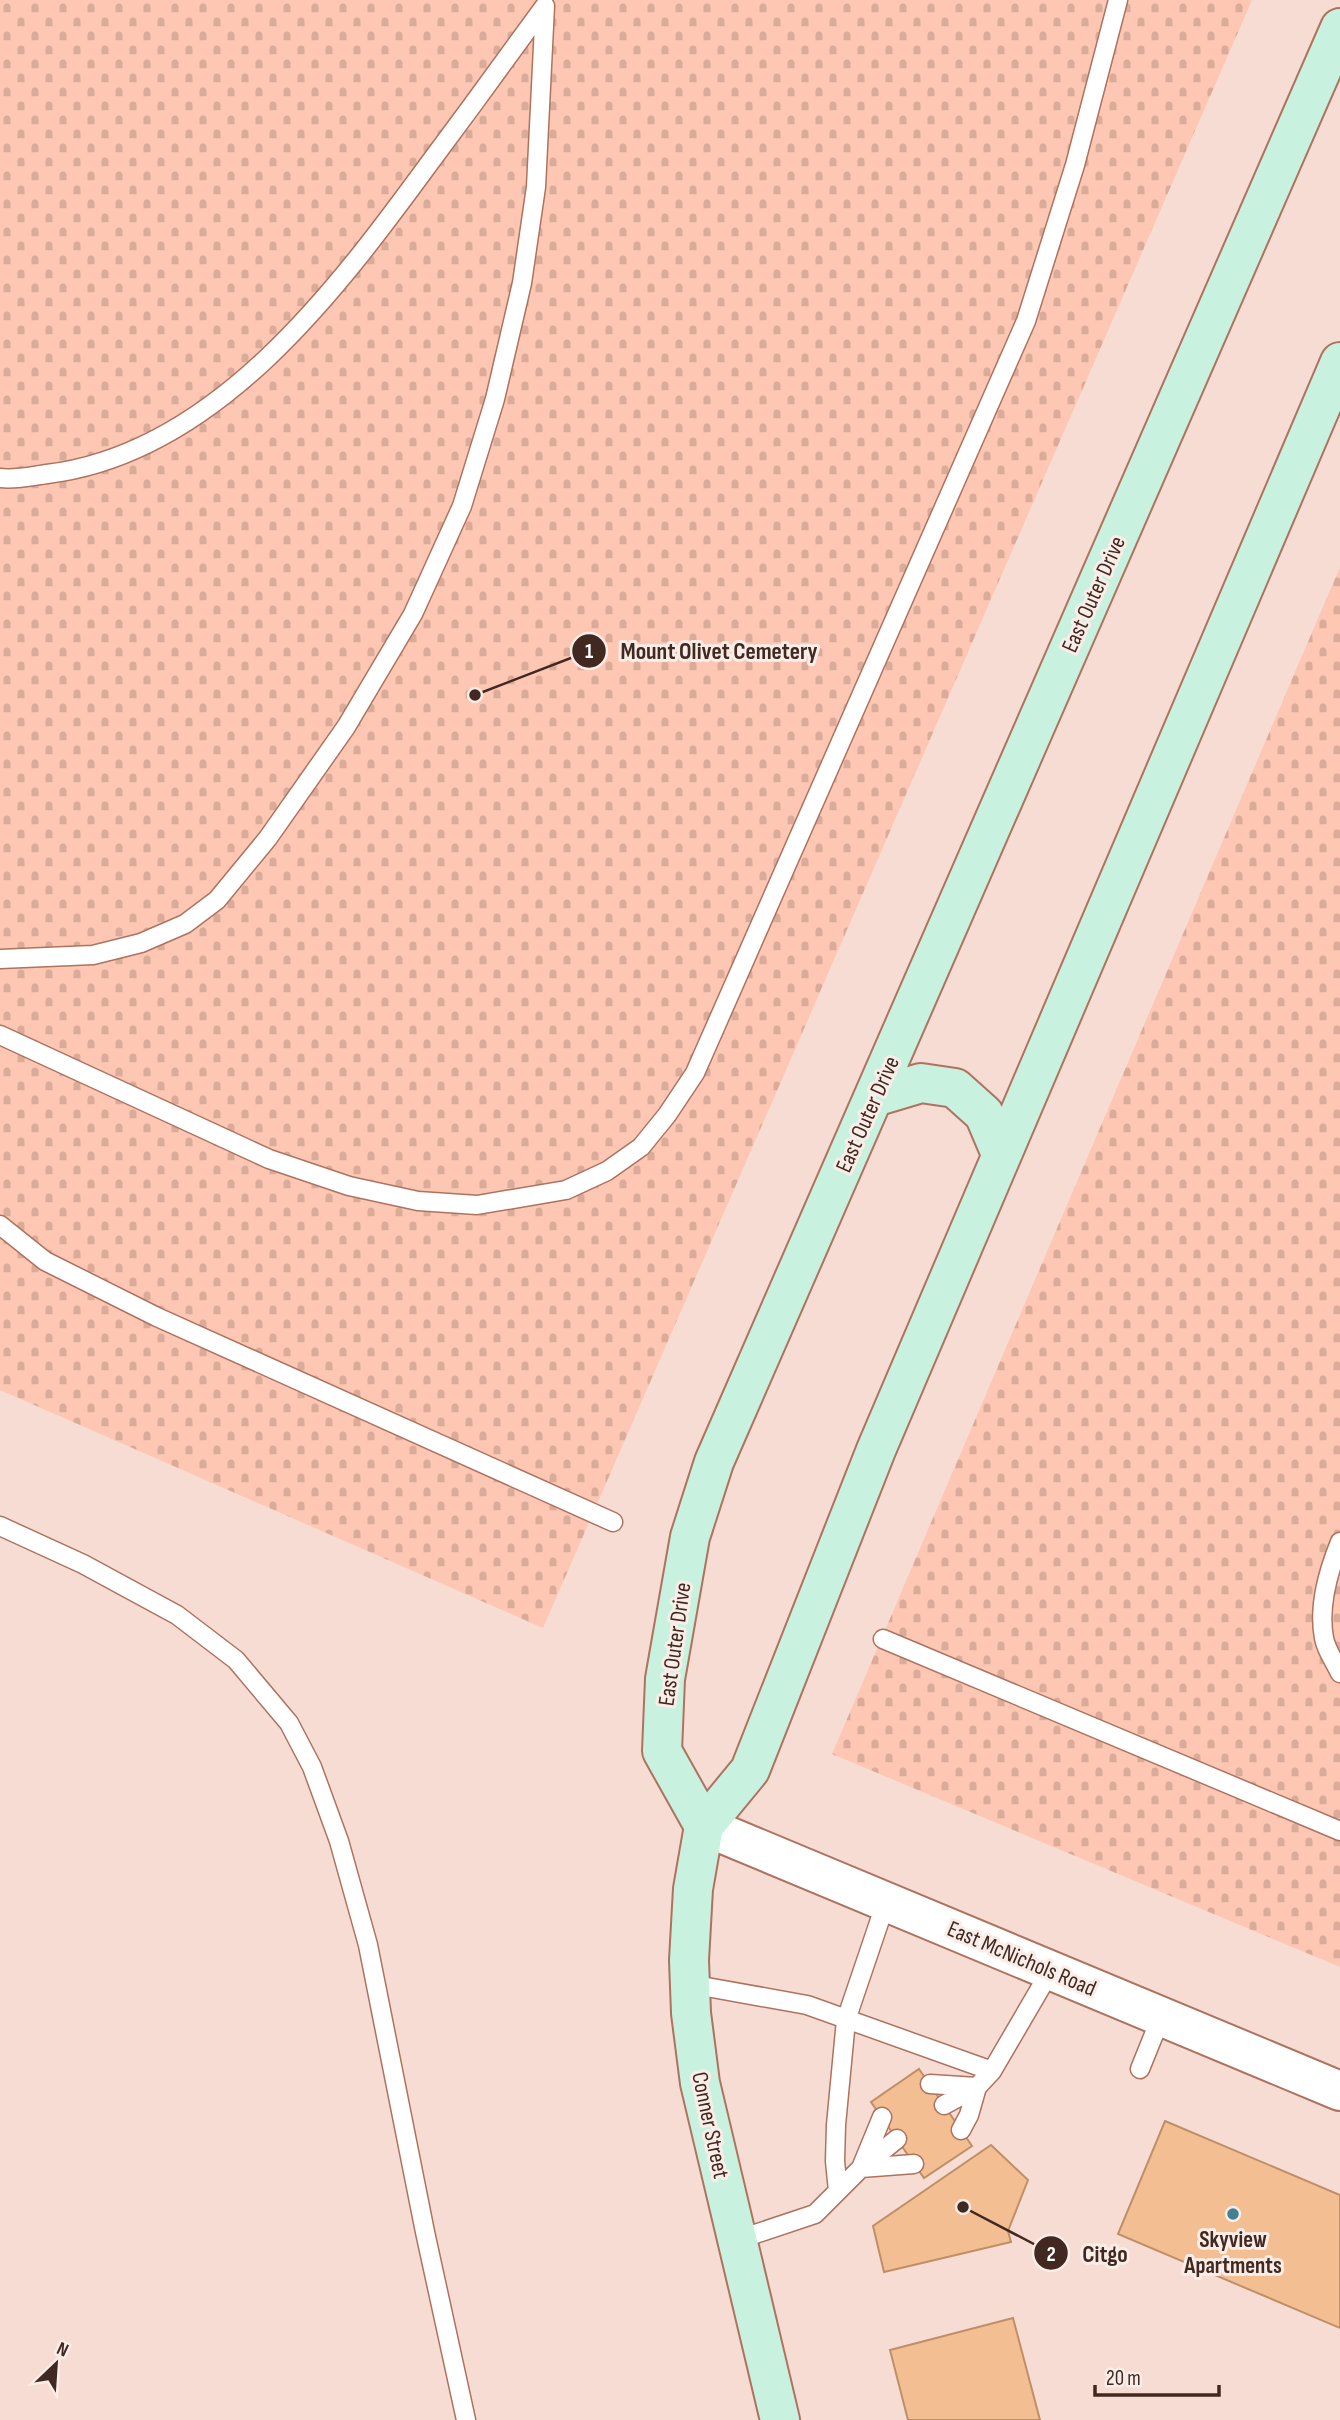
<svg xmlns="http://www.w3.org/2000/svg" width="1340" height="2420" font-family="'Sofia Sans Condensed',sans-serif">
	<defs>
		<pattern id="cemetery-stones" width="16" height="16" patternUnits="userSpaceOnUse" patternTransform="scale(1.75)"><rect width="16" height="16" fill="#fec7b3"/><path d="M2 7V4a2 2 0 0 1 4 0v3zM10 15v-3a2 2 0 0 1 4 0v3z" fill="#dbab9a"/></pattern>
	</defs>
	<rect width="100%" height="100%" fill="#f7dcd3"/>
	<path fill="url(#cemetery-stones)" d="M0 0H1252L543 1628 0 1390Z
		M1340 567V1967L832 1754Z"/>
	<path fill="#f4be93" stroke="#bf8f68" stroke-width="2" d="M919 2069 972 2146 924 2178 871 2102Z
		M1165 2121 1340 2195V2328L1118 2234Z
		M991 2145 1028 2180 1008 2231 1011 2242 884 2272 873 2226Z
		M1013 2318 1040 2420H908L890 2350Z"/>
	<g fill="none" stroke-linecap="round" stroke-linejoin="round">
		<defs>
			<path id="service" d="M0 478C16 480 32 476 47 474 216 454 338 288 431 161 469 110 507 58 544 7
				M0 959 93 955 141 943 185 924 217 900 268 838 346 727 413 614 462 506 495 399 522 283 536 187 545 6
				M0 1035 269 1159 349 1186 418 1201 477 1205 566 1190 607 1171 641 1147 667 1115 695 1073 1026 321 1075 165 1118 0
				M0 1225 45 1261 157 1317 613 1522
				M0 1526 83 1564 177 1615 236 1660 289 1723 312 1767 339 1841 368 1945 425 2232 466 2420
				M1340 1542C1328 1572 1318 1606 1324 1638 1326 1650 1335 1662 1340 1673
				M883 1639 1340 1831
				M690 1984 807 2005 992 2071
				M1140 2069 1161 2017
				M930 2084 977 2087 969 2115 961 2130
				M944 2105 977 2087 992 2071 1051 1970
				M882 2117 861 2168 914 2164
				M838 2191 835 2161 836 2125 846 2020 886 1902
				M737 2240 815 2214 861 2168 897 2139"/>
			<path id="tertiary" d="M704 1826 1340 2091"/>
			<path id="secondary" d="M874 1097 921 1083 955 1088 984 1114 1001 1154
				M704 1826 662 1751 665 1679 690 1537 714 1462 1340 28
				M704 1826 750 1770 876 1450 1340 362
				M704 1826 693 1889 689 1960 691 2013 700 2083 780 2420"/>
		</defs>
		<use href="#service" stroke="#ad735f" stroke-width="21"/>
		<use href="#tertiary" stroke="#ad735f" stroke-width="42"/>
		<use href="#secondary" stroke="#ad735f" stroke-width="42"/>
		<use href="#service" stroke="#fff" stroke-width="18"/>
		<use href="#tertiary" stroke="#fff" stroke-width="38"/>
		<use href="#secondary" stroke="#c8f2df" stroke-width="38"/>
	</g>
	<circle fill="#418195" stroke="#faede8" stroke-width="2.5" cx="1233" cy="2214" r="7"/>
	<g text-anchor="middle" stroke-width="6" stroke-linejoin="round" paint-order="stroke">
		<g font-size="23" fill="#412921" stroke="#faede8">
			<text transform="translate(1093 594) rotate(-66)" y="8">East Outer Drive</text>
			<text transform="translate(867 1114) rotate(-66)" y="8">East Outer Drive</text>
			<text transform="translate(674 1644) rotate(-82)" y="8">East Outer Drive</text>
			<text transform="translate(1022 1958) rotate(23)" y="8">East McNichols Road</text>
			<text transform="translate(711 2125) rotate(78)" y="8">Conner Street</text>
		</g>
		<g font-size="23" font-weight="bold" fill="#412921" stroke="#faede8">
			<text x="1233" y="2247">Skyview<tspan x="1233" dy="26">Apartments</tspan></text>
		</g>
	</g>
	<path fill="none" stroke="#412921" stroke-width="2.5" d="M475 695L589 651M963 2207L1051 2253"/>
	<g fill="#412921" stroke="#faede8" stroke-width="2.5">
		<circle cx="475" cy="695" r="7"/>
		<circle cx="963" cy="2207" r="7"/>
		<circle cx="589" cy="651" r="18"/>
		<circle cx="1051" cy="2253" r="18"/>
	</g>
	<g font-size="21" text-anchor="middle" font-weight="bold" fill="#fff">
		<text x="589" y="658">1</text>
		<text x="1051" y="2261">2</text>
	</g>
	<g font-size="24" text-anchor="middle" font-weight="bold" fill="#412921" stroke="#faede8" stroke-width="6" stroke-linejoin="round" paint-order="stroke">
		<text x="719" y="659">Mount Olivet Cemetery</text>
		<text x="1105" y="2262">Citgo</text>
	</g>
	<g transform="translate(56 2364) rotate(25)" stroke="#faede8" stroke-width="5" paint-order="stroke">
	<path d="M0-5L12 26L0 18L-12 26Z" fill="#412921"/>
	<text y="-10" font-size="19" font-weight="bold" text-anchor="middle" fill="#412921">N</text>
	</g>
	<path d="M1095 2385v10h124v-10" fill="none" stroke="#412921" stroke-width="3.5"/>
	<text x="1106" y="2385" font-size="21" fill="#412921" stroke="#faede8" stroke-width="5" paint-order="stroke">20 m</text>
</svg>
